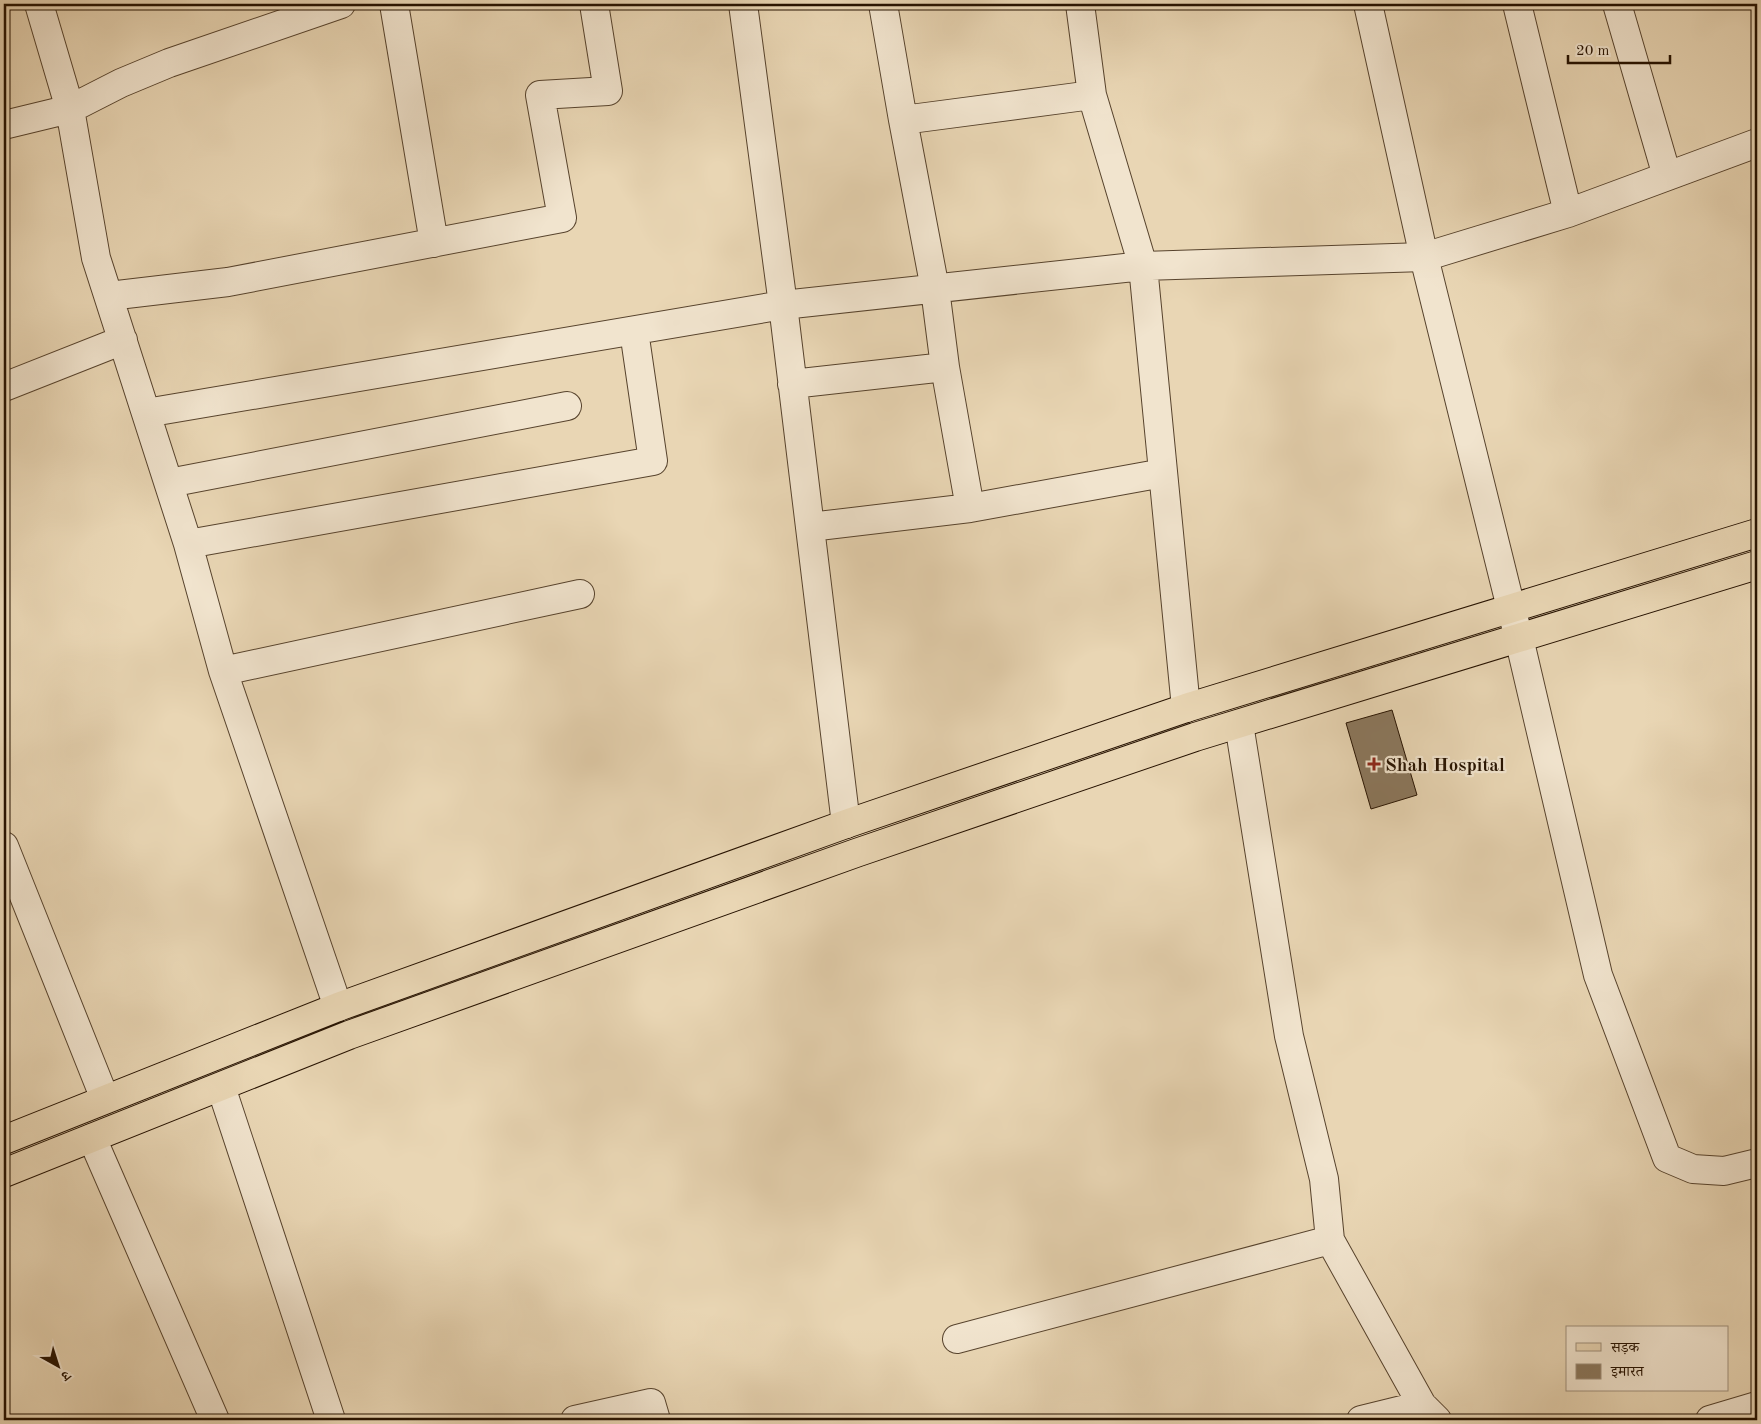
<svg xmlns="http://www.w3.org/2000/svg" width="1761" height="1424" font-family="'Old Standard TT','Noto Serif Devanagari',serif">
	<rect width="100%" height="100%" fill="#e9d6b4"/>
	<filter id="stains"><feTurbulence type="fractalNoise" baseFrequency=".004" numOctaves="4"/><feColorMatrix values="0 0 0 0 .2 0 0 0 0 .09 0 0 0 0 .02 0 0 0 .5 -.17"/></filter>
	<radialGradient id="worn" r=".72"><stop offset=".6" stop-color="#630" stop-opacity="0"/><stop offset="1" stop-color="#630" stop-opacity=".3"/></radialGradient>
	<path fill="#8b785e" stroke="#261200" d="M1392 710 1417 795 1371 809 1346 723Z"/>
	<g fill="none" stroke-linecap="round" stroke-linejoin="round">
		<defs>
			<path id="minor" d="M39 4 70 109 96 258 188 544 223 671 338 1007
				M394 4 434 243
				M743 4 783 305 846 824
				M883 4 903 120
				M1080 4 1092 95 1143 266 1186 708
				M1517 4 1568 213
				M1617 4 1667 176
				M4 125 70 109 121 83 169 63 341 4
				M109 296 228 282 562 218 540 95 608 91 594 4
				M945 367 970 508
				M792 384 945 367 935 289 903 120 1092 95
				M4 387 123 340
				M146 413 783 305 1143 266 1424 257 1568 213 1757 143
				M169 483 567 406
				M810 527 970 508 1163 473
				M188 544 653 461 634 331
				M1519 638 1598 975 1667 1158 1693 1169 1724 1171 1757 1163
				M223 671 580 594
				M1239 724 1289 1036 1324 1179 1330 1240 1422 1405 1437 1420
				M4 846 105 1099
				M221 1087 331 1420
				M92 1138 215 1420
				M957 1339 1330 1240
				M575 1420 651 1403 656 1420
				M1361 1420 1422 1405
				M1710 1420 1757 1406"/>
			<path id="tertiary" d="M1368 4 1424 257 1511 608 1519 638"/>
			<path id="primary" d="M4 1140 338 1007 846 824 1186 708 1757 533
				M4 1173 349 1035 856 853 1195 737 1757 565"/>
		</defs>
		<use href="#minor" stroke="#57432d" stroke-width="30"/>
		<use href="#tertiary" stroke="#57432d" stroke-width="30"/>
		<use href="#primary" stroke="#261200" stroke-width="30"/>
		<use href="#minor" stroke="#f1e4ce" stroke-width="28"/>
		<use href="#tertiary" stroke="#f1e4ce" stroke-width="28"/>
		<use href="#primary" stroke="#e9d6b4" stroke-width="28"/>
	</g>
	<path fill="#8f2418" stroke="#f1e4ce" stroke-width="2" d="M1371.5 756.5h5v5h5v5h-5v5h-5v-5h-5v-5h5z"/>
	<g text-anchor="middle" stroke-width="4.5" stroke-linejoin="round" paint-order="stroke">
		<g font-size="19" font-weight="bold" fill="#261200" stroke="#f1e4ce" text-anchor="start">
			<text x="1385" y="771">Shah Hospital</text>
		</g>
	</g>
	<rect width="1761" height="1424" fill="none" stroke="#e9d6b4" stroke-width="20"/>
	<rect x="5" y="5" width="1751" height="1414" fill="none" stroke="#261200" stroke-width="2.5"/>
	<rect x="10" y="10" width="1741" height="1404" fill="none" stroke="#261200"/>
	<rect x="1566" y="1326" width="162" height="65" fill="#f1e4ce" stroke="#a0907c"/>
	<rect x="1576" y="1343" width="25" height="8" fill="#e9d6b4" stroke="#a0907c"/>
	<text x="1611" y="1352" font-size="15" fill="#261200">सड़क</text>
	<rect x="1576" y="1364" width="25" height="15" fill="#8b785e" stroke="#a0907c"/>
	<text x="1611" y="1376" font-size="15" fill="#261200">इमारत</text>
	<g transform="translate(58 1366) rotate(141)" stroke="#f1e4ce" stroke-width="4" paint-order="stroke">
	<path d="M0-4L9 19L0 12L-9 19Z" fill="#261200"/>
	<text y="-8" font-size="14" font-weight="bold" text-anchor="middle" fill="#261200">उ</text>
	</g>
	<path d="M1568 55v8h102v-8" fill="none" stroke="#261200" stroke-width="2.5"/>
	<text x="1576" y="55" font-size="15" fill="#261200" stroke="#f1e4ce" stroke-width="4" paint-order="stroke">20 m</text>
	<rect width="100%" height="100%" filter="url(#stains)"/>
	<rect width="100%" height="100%" fill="url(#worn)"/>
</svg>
